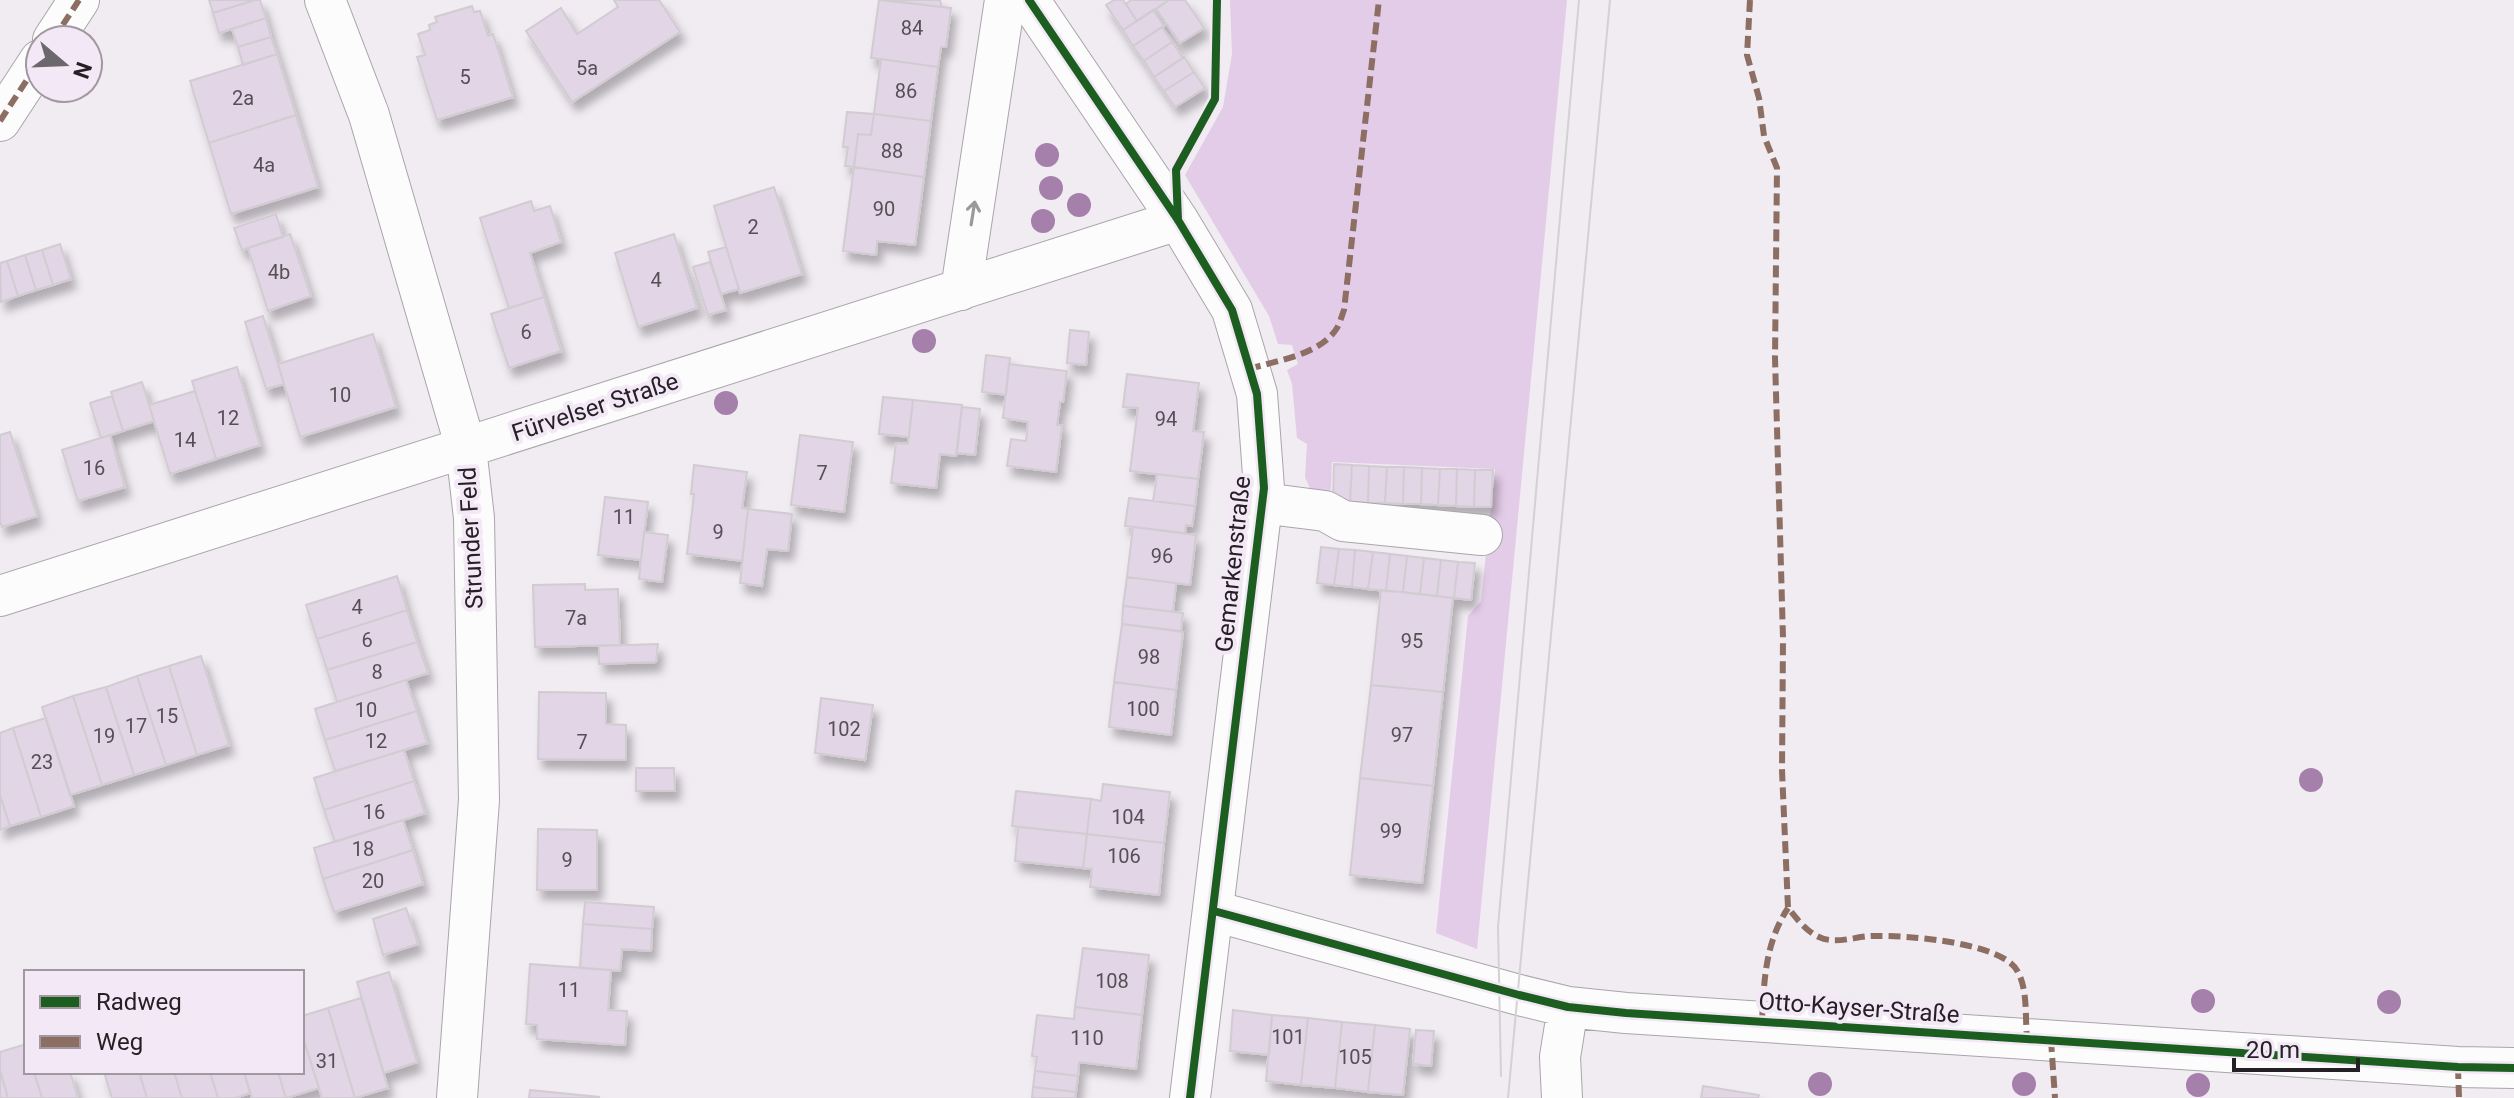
<svg xmlns="http://www.w3.org/2000/svg" width="2514" height="1098" font-family="Roboto,sans-serif">
	<defs>
		<filter id="shadow"><feDropShadow dx="5" dy="9" stdDeviation="4" flood-color="#0004"/></filter>
	</defs>
	<rect width="100%" height="100%" fill="#f1ebf2"/>
	<path fill="#e3cce7" d="M1230 0H1567L1477 949 1436 933 1468 616 1481 601 1495 469 1332 462 1330 501 1315 500 1305 477 1307 444 1297 438 1292 384 1287 370 1298 364 1292 345 1278 344 1269 316 1185 175 1223 107 1232 54Z"/>
	<path fill="#e2d5e5" stroke="#d1ccd2" stroke-width="2" filter="url(#shadow)" d="M209 0H255L213 13Z
		M255 0H260L266 18 219 33 213 13Z
		M614 0H659L680 32 572 102 526 31 561 8 577 34 618 7Z
		M879 0 951 8 946 47H941L938 67 871 58Z
		M886 0H940L942 7Z
		M1114 0H1123L1137 21 1123 30 1106 5Z
		M1131 0H1169L1137 21 1126 4Z
		M1169 0H1185L1204 28 1180 43 1156 9Z
		M472 6 474 12 480 11 488 36 493 34 513 97 437 120 417 57 425 55 418 34 430 30 429 25 437 22 435 17Z
		M1153 10 1164 26 1133 46 1123 30Z
		M266 18 271 37 238 47 232 29Z
		M1162 27 1172 42 1144 61 1133 46Z
		M271 37 277 54 243 65 238 47Z
		M1172 42 1183 58 1154 77 1144 61Z
		M277 54 296 115 209 143 190 81Z
		M1184 57 1194 72 1164 91 1154 77Z
		M881 59 938 67 931 121 874 114Z
		M1194 72 1205 88 1175 107 1164 91Z
		M847 112 874 114 871 135 858 134 854 167 845 166 848 147H843Z
		M874 114 931 121 924 177 854 167 858 134 871 135Z
		M296 115 318 187 231 214 209 143Z
		M854 167 924 177 915 245 877 241 876 255 843 251Z
		M774 187 802 274 740 293 714 206Z
		M531 201 534 211 550 206 561 242 530 253 544 297 509 308 480 218Z
		M276 214 283 237 242 250 234 228Z
		M290 234 311 296 268 311 248 248Z
		M674 234 697 308 638 327 615 253Z
		M60 244 71 279 53 285 42 250Z
		M726 247 739 289 721 294 708 252Z
		M42 250 53 285 36 290 25 255Z
		M25 255 36 290 18 296 7 261Z
		M7 261 18 296 1 302 0 263Z
		M710 262 726 310 708 315 693 267Z
		M544 297 561 351 509 368 491 314Z
		M263 316 284 384 266 389 245 322Z
		M1070 330 1089 332 1086 365 1067 363Z
		M373 334 396 407 300 437 278 364Z
		M986 355 1010 358 1006 395 982 392Z
		M1009 364 1067 371 1063 402H1060L1057 425H1062L1056 472 1007 466 1011 439 1026 441 1028 422 1003 418Z
		M237 367 260 445 216 459 192 381Z
		M1127 374 1199 383 1193 431 1204 432 1198 479 1130 471 1138 408 1123 407Z
		M142 382 154 421 123 431 111 392Z
		M195 391 216 459 170 474 149 405Z
		M112 396 123 431 101 438 90 403Z
		M883 397 913 400 909 437 879 434Z
		M913 400 962 405 956 456 940 454 936 488 891 483 896 443 908 444Z
		M962 407 980 409 975 455 957 453Z
		M10 432 37 516 2 527 0 521V435Z
		M110 435 125 487 78 501 62 450Z
		M800 435 853 442 844 512 791 505Z
		M1334 464 1352 465 1350 502 1333 501Z
		M694 465 747 472 742 508 748 509 742 561 687 554 694 494H691Z
		M1352 465 1369 466 1368 503 1350 502Z
		M1369 466 1387 467 1385 503H1368Z
		M1387 467H1404L1403 504 1385 503Z
		M1404 467 1422 468 1421 504H1403Z
		M1422 468 1440 469 1438 505 1421 504Z
		M1440 469H1457L1456 506 1438 505Z
		M1457 469 1475 470 1474 507 1456 506Z
		M1475 470H1493L1491 507H1474Z
		M1157 474 1198 479 1195 506 1153 501Z
		M605 497 648 502 641 560 598 555Z
		M1129 498 1195 506 1192 526 1186 525 1185 533 1125 526Z
		M748 509 792 514 788 551 767 549 762 586 740 583Z
		M1133 527 1196 535 1190 585 1127 577Z
		M644 532 668 535 662 582 639 579Z
		M1321 547 1339 549 1334 585 1317 583Z
		M1339 549 1355 550 1352 587 1334 585Z
		M1355 550 1373 552 1368 589 1352 587Z
		M1373 552 1390 554 1386 591 1368 589Z
		M1390 554 1407 556 1403 592 1386 591Z
		M1407 556 1424 558 1420 594 1403 592Z
		M1424 558 1441 560 1437 596 1420 594Z
		M1441 560 1458 562 1454 598 1437 596Z
		M1458 562 1475 563 1471 600 1454 598Z
		M397 576 407 610 317 639 306 605Z
		M1127 577 1176 583 1173 612 1123 606Z
		M585 584V590L618 589 620 645 535 647 533 585Z
		M1381 590 1453 598 1443 692 1371 685Z
		M1123 606 1183 613 1181 631 1122 624Z
		M407 610 417 642 327 670 317 639Z
		M1122 624 1183 632 1176 690 1114 682Z
		M417 642 428 673 337 702 327 670Z
		M658 644 656 662 599 664V646Z
		M201 656 229 745 197 755 169 666Z
		M169 666 197 755 166 765 137 676Z
		M137 676 166 765 134 775 106 687Z
		M406 680 417 711 325 740 315 709Z
		M1114 682 1176 690 1171 735 1109 727Z
		M1371 685 1443 692 1433 786 1360 778Z
		M106 687 134 775 102 785 73 696Z
		M539 692 606 693V724L626 725V760L538 759Z
		M73 696 102 785 70 795 42 707Z
		M821 698 873 705 865 760 815 753Z
		M417 711 427 743 335 771 325 740Z
		M46 718 74 806 41 817 13 728Z
		M13 728 41 817 10 826 0 795V733Z
		M404 750 414 781 324 810 314 778Z
		M636 768H674L675 791H636Z
		M1360 778 1433 786 1422 883 1350 875Z
		M414 781 425 813 335 842 324 810Z
		M1103 784 1170 792 1164 843 1087 834 1091 799 1101 801Z
		M1016 791 1091 799 1087 834 1012 826Z
		M0 795 10 826 0 830Z
		M403 820 413 850 323 879 314 848Z
		M1018 827 1087 834 1083 868 1015 861Z
		M538 829 597 830V890H537Z
		M1087 834 1164 843 1159 895 1090 887 1092 869 1083 868Z
		M413 850 423 884 334 912 323 879Z
		M585 902 654 907 652 929 583 924Z
		M406 908 418 944 383 955 373 919Z
		M583 924 652 929 651 951 622 949 620 971 580 968Z
		M1083 948 1149 955 1142 1015 1075 1007Z
		M530 964 611 970 608 1010 627 1011 625 1045 537 1039V1025L526 1024Z
		M389 972 417 1062 384 1073 357 982Z
		M361 998 388 1088 355 1098 328 1008Z
		M1075 1007 1142 1015 1136 1069 1079 1062 1078 1076 1035 1071 1037 1057 1032 1056 1037 1015 1074 1019Z
		M328 1008 355 1098H322L302 1034V1016Z
		M1233 1010 1272 1015 1269 1055 1230 1051Z
		M1272 1015 1308 1018 1301 1085 1266 1081Z
		M1308 1018 1342 1022 1335 1088 1301 1085Z
		M1342 1022 1375 1025 1368 1092 1335 1088Z
		M1375 1025 1410 1029 1403 1095 1368 1092Z
		M1416 1030 1434 1031 1431 1066 1413 1064Z
		M302 1034 319 1088 286 1098 278 1072H302Z
		M26 1044V1072H34L42 1098H8L0 1070V1052Z
		M0 1070 8 1098H0Z
		M1035 1071 1078 1076 1076 1092 1033 1087Z
		M34 1072H70L78 1098H42Z
		M104 1072H139L147 1098H112Z
		M139 1072H174L182 1098H147Z
		M174 1072H210L218 1098H182Z
		M210 1072H244L250 1093 235 1098H218Z
		M244 1072H278L286 1098H252Z
		M1703 1086 1759 1095 1758 1098H1701Z
		M1033 1087 1076 1092 1075 1098H1032Z
		M530 1090 599 1097V1098H529Z"/>
	<g fill="none" stroke-linecap="round" stroke-linejoin="round">
		<defs>
			<path id="minor" d="M325 0 369 115 466 448 474 518 479 800 457 1098
				M1029 0 1178 220 1232 310 1257 394 1264 488 1190 1098
				M53 40 79 0
				M0 121 40 60
				M961 290 1005 0
				M1262 503 1325 511 1343 521 1482 535
				M0 596 1178 220
				M1214 911 1519 995 1568 1007 1626 1013 2458 1067 2514 1068
				M1562 1098 1560 1057 1568 1007"/>
		</defs>
		<use href="#minor" stroke="#a9a5aa" stroke-width="42"/>
		<use href="#minor" stroke="#fdfcfd" stroke-width="40"/>
		<path stroke="#d2d1d3" stroke-width="2" d="M1501 1076 1498 927 1579 0
			M1508 1098 1610 0"/>
		<path stroke="#8d6e63" stroke-width="6" stroke-dasharray="12 6" stroke-linecap="butt" d="M1750 0 1747 55 1759 98 1764 136 1777 168 1775 358 1783 638 1782 770 1788 908C1797 919 1806 931 1819 937 1836 945 1856 936 1873 936 1904 935 2004 942 2018 972 2028 991 2025 1018 2027 1039
			M53 40 79 0
			M0 121 40 60
			M1249 369C1278 360 1320 355 1337 328 1340 323 1342 315 1344 310L1379 0
			M1762 1022C1764 981 1765 943 1788 908
			M2051 1040 2055 1098
			M2458 1067 2459 1098"/>
		<defs>
			<path id="cycleway" d="M1029 0 1178 220 1232 310 1257 394 1264 488 1190 1098
				M1178 220 1176 170 1215 99 1217 0
				M1214 911 1519 995 1568 1007 1626 1013 2458 1067 2514 1068"/>
		</defs>
		<use href="#cycleway" stroke="#f3e8f5" stroke-width="13"/>
		<use href="#cycleway" stroke="#1b5e20" stroke-width="8"/>
	</g>
	<g fill="#a580ab">
		<circle cx="1047" cy="155" r="12"/>
		<circle cx="1051" cy="188" r="12"/>
		<circle cx="1079" cy="205" r="12"/>
		<circle cx="1043" cy="221" r="12"/>
		<circle cx="924" cy="341" r="12"/>
		<circle cx="726" cy="403" r="12"/>
		<circle cx="2311" cy="780" r="12"/>
		<circle cx="2203" cy="1001" r="12"/>
		<circle cx="2389" cy="1002" r="12"/>
		<circle cx="1820" cy="1084" r="12"/>
		<circle cx="2024" cy="1084" r="12"/>
		<circle cx="2198" cy="1085" r="12"/>
	</g>
	<defs><path id="oneway-shaft" d="M-6 0H5M1.5-3L5.5 0L1.5 3" fill="none" stroke-width="1.6" stroke-linecap="round" stroke-linejoin="round" transform="scale(2)"/></defs>
	<use stroke="#9c999c" href="#oneway-shaft" transform="translate(973 213) rotate(-81)"/>
	<g text-anchor="middle" stroke-width="8" stroke-linejoin="round" paint-order="stroke">
		<g font-size="20" fill="#564f57">
			<text x="912" y="35">84</text>
			<text x="587" y="75">5a</text>
			<text x="465" y="84">5</text>
			<text x="906" y="98">86</text>
			<text x="243" y="105">2a</text>
			<text x="892" y="158">88</text>
			<text x="264" y="172">4a</text>
			<text x="884" y="216">90</text>
			<text x="753" y="234">2</text>
			<text x="279" y="279">4b</text>
			<text x="656" y="287">4</text>
			<text x="526" y="339">6</text>
			<text x="340" y="402">10</text>
			<text x="228" y="425">12</text>
			<text x="1166" y="426">94</text>
			<text x="185" y="447">14</text>
			<text x="94" y="475">16</text>
			<text x="822" y="480">7</text>
			<text x="624" y="524">11</text>
			<text x="718" y="539">9</text>
			<text x="1162" y="563">96</text>
			<text x="357" y="614">4</text>
			<text x="576" y="625">7a</text>
			<text x="367" y="647">6</text>
			<text x="1412" y="648">95</text>
			<text x="1149" y="664">98</text>
			<text x="377" y="679">8</text>
			<text x="1143" y="716">100</text>
			<text x="366" y="717">10</text>
			<text x="167" y="723">15</text>
			<text x="136" y="733">17</text>
			<text x="844" y="736">102</text>
			<text x="1402" y="742">97</text>
			<text x="104" y="743">19</text>
			<text x="376" y="748">12</text>
			<text x="582" y="749">7</text>
			<text x="42" y="769">23</text>
			<text x="374" y="819">16</text>
			<text x="1128" y="824">104</text>
			<text x="1391" y="838">99</text>
			<text x="363" y="856">18</text>
			<text x="1124" y="863">106</text>
			<text x="567" y="867">9</text>
			<text x="373" y="888">20</text>
			<text x="1112" y="988">108</text>
			<text x="569" y="997">11</text>
			<text x="1288" y="1044">101</text>
			<text x="1087" y="1045">110</text>
			<text x="1355" y="1064">105</text>
			<text x="327" y="1068">31</text>
		</g>
		<g font-size="24" fill="#252025" stroke="#f3e8f5">
			<text transform="translate(595 407) rotate(-18)" y="8">Fürvelser Straße</text>
			<text transform="translate(471 538) rotate(-93)" y="8">Strunder Feld</text>
			<text transform="translate(1233 564) rotate(-84)" y="8">Gemarkenstraße</text>
			<text transform="translate(1859 1008) rotate(4)" y="8">Otto-Kayser-Straße</text>
		</g>
	</g>
	<rect x="24" y="970" width="280" height="104" fill="#f3e8f5" stroke="#a198a2" stroke-width="2"/>
	<rect x="40" y="996" width="40" height="12" fill="#1b5e20" stroke="#a198a2" stroke-width="2"/>
	<text x="96" y="1010" font-size="24" fill="#252025">Radweg</text>
	<rect x="40" y="1036" width="40" height="12" fill="#8d6e63" stroke="#a198a2" stroke-width="2"/>
	<text x="96" y="1050" font-size="24" fill="#252025">Weg</text>
	<g transform="translate(64 64) rotate(109)"><circle r="38" fill="#f3e8f5" stroke="#a198a2" stroke-width="2"/>
	<path d="M0-6L14 30L0 20L-14 30Z" fill="#6c676d"/>
	<text y="-12" font-size="22" font-weight="bold" text-anchor="middle" fill="#252025">N</text>
	</g>
	<path d="M2234 1058v12h124v-12" fill="none" stroke="#252025" stroke-width="4"/>
	<text x="2246" y="1058" font-size="24" fill="#252025" stroke="#f3e8f5" stroke-width="6" paint-order="stroke">20 m</text>
</svg>
